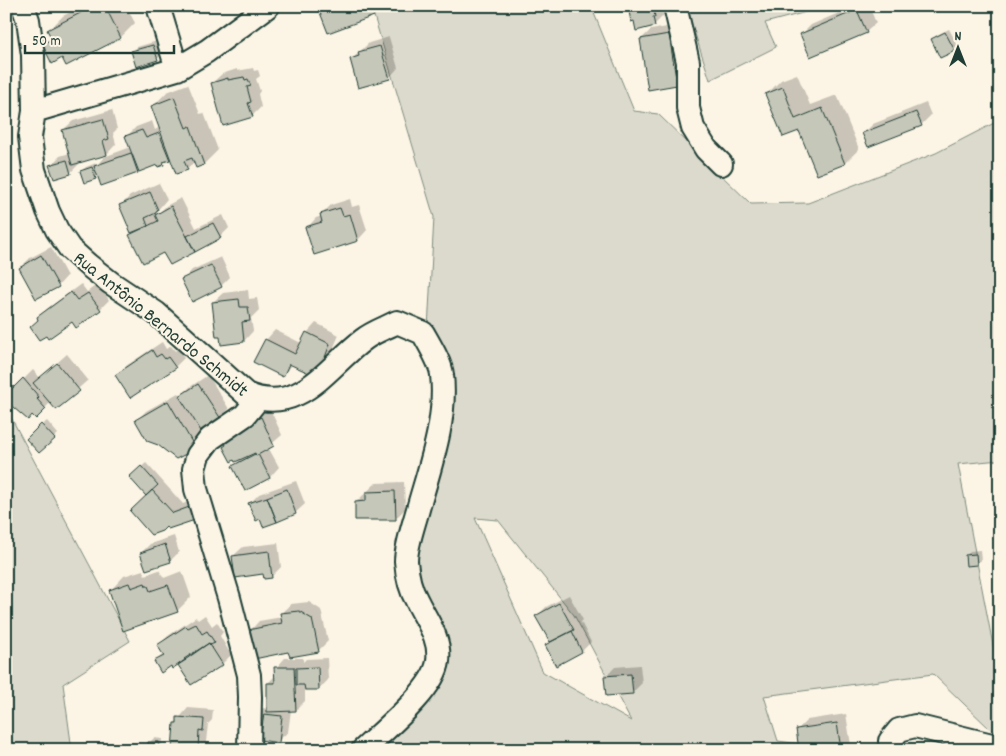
<svg xmlns="http://www.w3.org/2000/svg" width="1006" height="756" font-family="Dekko,sans-serif">
	<rect width="100%" height="100%" fill="#fcf5e5"/>
	<filter id="ink" filterUnits="userSpaceOnUse"><feTurbulence type="fractalNoise" baseFrequency=".02" numOctaves="2"/><feDisplacementMap in="SourceGraphic" scale="10" xChannelSelector="R" yChannelSelector="G"/><feConvolveMatrix kernelMatrix="1 2 1 2 8 2 1 2 1" color-interpolation-filters="sRGB"/></filter>
	<g filter="url(#ink)">
		<path fill="#dcdacc" stroke="#7e8c80" fill-rule="evenodd" d="M371 6H591L634 111 658 114 751 204 808 203 936 153 1000 120V460L958 464 997 666 1000 667V732L992 731 933 674 764 696 778 741 844 750H370L432 691 442 640 412 556 449 434 428 329 434 217ZM475 518 498 520 574 615 631 721 543 672Z
			M686 6H829L765 23 776 47 710 80Z
			M6 408 130 641 63 684 72 750H6Z"/>
		<path fill="#0003" d="M82 6H126L135 23 121 37 67 64 63 57 44 44 52 36 49 30 63 16Z
			M324 6H382L373 15 320 10Z
			M629 6H664L662 8 663 16 654 25Z
			M855 6H869L876 23 866 32 802 34 811 25Z
			M678 25 686 75 677 84 641 39 651 30Z
			M949 29 958 46 954 50 932 39 937 35Z
			M389 37 398 68 389 78 352 59 369 43Z
			M157 41 161 55 157 59 133 52 137 47Z
			M253 68 254 71 258 70 260 76 256 79 260 91 258 94 261 107 252 116 212 83 222 74 237 69V71Z
			M797 74 810 105 837 95 859 149 845 163 800 129 767 94 781 80Z
			M188 84 200 114 204 113 218 150 204 164 195 161 187 169 171 157 163 164 158 163 137 172 98 175 95 178 81 171 86 167 96 163 97 165 104 157 131 147 127 136 136 127 152 121 155 130 160 127 153 106 167 92Z
			M926 103 931 115 921 125 864 133 873 124Z
			M6 110 9 132 6 135Z
			M112 110 117 129 113 133 116 144 107 154 79 161 80 163 70 173 51 165 60 156 70 153 63 130 73 121Z
			M159 183 167 199 156 212 157 215 166 206 181 198 196 228 223 215 229 228 220 237 170 263 164 251 133 234 120 206 130 196Z
			M350 199 352 207 359 205 367 230 358 240 314 253 307 228 316 218 322 216 321 215 331 205Z
			M51 247 67 276 58 286 20 268 30 258Z
			M221 257 230 277 221 286 183 280 192 270Z
			M81 284 87 292 98 284 109 300 100 309 72 320 47 334 38 317 48 308Z
			M248 290 249 299 257 298 259 310 251 318 253 331 244 341 213 302 223 293Z
			M316 323 339 335 333 349 323 359 293 364 283 375 266 340 275 330 301 343 307 333Z
			M162 342 166 349 171 346 175 351 178 348 184 358 175 367 116 375 126 366Z
			M67 354 88 380 56 408 51 402 36 417 10 393 33 370 40 378Z
			M208 375 229 409 220 418 200 430 204 439 195 448 137 420 146 411 178 393 180 396 190 387Z
			M270 409 282 435 268 447 279 467 270 477 245 490 233 467 241 459 224 447 261 414Z
			M47 421 58 434 39 451 27 439Z
			M146 463 183 504 201 497 168 528 135 473Z
			M296 481 305 504 295 513 261 518 249 504 259 494Z
			M404 482 405 509 396 518 356 502 376 483Z
			M174 536 179 552 170 561 141 553 150 544Z
			M278 543 281 567 271 577 233 556 243 547Z
			M980 550 981 560 976 564 966 556 970 551Z
			M143 570 145 575 159 570 164 578 182 571 191 597 177 611 110 591 124 576Z
			M569 595 583 620 581 622 591 642 582 651 546 645 550 641 537 616 546 607Z
			M309 602 321 610 328 641 319 650 250 631 259 621 282 617 281 613 291 604Z
			M205 615 212 626 217 622 223 632 220 636 231 655 222 664 192 683 178 663 171 664 155 662 164 653 159 645 168 636 196 617 198 620Z
			M285 658H303V662L306 659 327 658 328 680 319 689H305V701L296 710H291L288 732 278 741 262 732 255 730 258 713 262 708 269 709 268 683 276 675V668Z
			M640 665 642 683 633 692 606 676 615 667Z
			M188 708 213 710 212 720 208 724 205 750H173L175 723Z
			M846 714 851 745 846 750H801L798 729 807 720Z
			M154 738 162 739 161 750H149V743Z"/>
		<path fill="#c5c7b9" stroke="#1f3d34" d="M94 6H105L121 38 66 66 62 58 52 64 42 44 52 39 47 30Z
			M328 6H370L374 16 328 33 319 10Z
			M628 6H653L655 17H653L655 26 636 31 634 21 631 22Z
			M857 10 867 33 810 57 800 34Z
			M945 32 955 51 940 58 931 39Z
			M669 34 677 85 648 90 640 39Z
			M153 45 158 60 136 67 131 51Z
			M380 46 390 79 358 88 350 59 359 56 358 52Z
			M244 77 245 80 248 79 251 86 247 87 251 102 248 103 253 117 223 126 211 83 228 78V80Z
			M783 87 795 119 822 108 845 164 817 175 799 131 783 137 765 94Z
			M174 97 186 128 190 126 204 165 196 168 192 158 184 161 188 170 176 174 151 106Z
			M916 112 922 126 868 147 862 133Z
			M103 119 109 139 103 141 107 155 72 165 62 130Z
			M142 130 146 138 159 133 170 160 163 162 164 165 158 167 157 165 139 172 125 136Z
			M131 153 138 173 101 186 94 166Z
			M67 160 71 174 54 179 49 165Z
			M92 167 96 179 84 183 80 171Z
			M150 192 158 210 156 211V213L145 218 148 226 131 233 119 205Z
			M171 206 195 252 170 265 163 253 143 263 129 235 158 221 155 215Z
			M340 208 343 216 350 214 358 241 314 255 305 227 322 222 320 214Z
			M213 223 221 238 195 252 187 236Z
			M41 255 59 287 36 299 19 268Z
			M211 265 222 287 192 302 181 279Z
			M71 292 77 300 88 293 101 310 76 328 72 322 48 339 46 336 39 340 30 327 38 320 37 317Z
			M239 299 240 307H248L250 321 242 322 244 342 221 345 220 337H216L212 302Z
			M306 332 330 344 324 360 309 373 289 364 283 377 253 362 265 339 295 354Z
			M152 350 156 357 161 354 165 359 168 357 176 368 130 398 115 375Z
			M57 363 80 391 56 410 33 383Z
			M23 378 39 397 37 399 46 409 36 419 32 415 28 420 7 402 12 397 8 393Z
			M198 384 221 419 201 431 179 396Z
			M168 401 196 449 176 459 158 445 147 441 135 420Z
			M261 417 274 446 256 456 255 453 235 462 234 460 231 462 223 447 226 445 223 439 251 425 250 423Z
			M41 424 55 439 39 453 26 439Z
			M255 454 256 456 258 454 270 478 245 491 232 466Z
			M141 466 158 485 146 496 129 477Z
			M287 489 296 514 277 522 267 497Z
			M152 490 173 513 192 506 195 520 168 529 166 527 162 531 151 535 130 511Z
			M395 491 396 520H355V502L366 501V492Z
			M267 497 277 522 263 527 260 519 256 521 248 503Z
			M165 544 171 562 146 570 140 553Z
			M269 551 272 578 264 579 263 574 235 578 232 556Z
			M976 554 977 565 966 566 965 555Z
			M129 583 131 588 145 583 146 586H148L150 591 168 585 178 612 123 631 109 590Z
			M559 603 574 630 550 642 535 616Z
			M299 611 312 619 319 652 290 657 288 652 254 659 248 630 282 623 280 613Z
			M196 624 202 634 207 631 215 643 210 645 209 643 172 669 171 666 161 673 154 661 164 656 157 645 186 626 188 628Z
			M572 631 582 652 556 666 545 645Z
			M209 643 223 665 191 685 178 665 186 660 184 659Z
			M274 667H294L296 711 267 712V683H275Z
			M318 667 319 690H305L304 685H296V668Z
			M631 674 633 694 606 696 604 676Z
			M264 714 282 716 279 743 260 740Z
			M177 717 204 719 203 731 199 730 198 750H172L174 723H177Z
			M837 723 841 750H799L796 729Z
			M148 742H159L158 750H148Z"/>
		<g fill="none" stroke-linecap="round" stroke-linejoin="round">
			<defs>
				<path id="minor" d="M23 6 28 20 33 55 34 111 30 137 34 170 48 211 57 230 70 249 88 265 111 283 156 313 246 394C299 417 327 367 363 340 373 332 386 328 397 322L423 333C429 344 441 363 442 375 447 420 430 466 418 509 414 524 406 546 406 561 407 575 410 589 417 601 426 620 441 638 438 661 435 689 384 730 363 750
					M158 6 177 69
					M675 6 688 62V108L693 128 706 149 721 164
					M34 111 177 69 207 51 268 6
					M249 750 250 697 249 675 229 598 196 489 194 469 198 455 210 439 245 415 258 399
					M891 750 890 741 899 730 915 726 1000 747"/>
			</defs>
			<use href="#minor" stroke="#1f3d34" stroke-width="26"/>
			<use href="#minor" stroke="#fcf5e5" stroke-width="22"/>
		</g>
	</g>
	<g text-anchor="middle" stroke-width="4" stroke-linejoin="round" paint-order="stroke">
		<g font-size="19" fill="#1f3d34" stroke="#fcf5e5">
			<text transform="translate(162 323) rotate(39)" y="7">Rua Antônio Bernardo Schmidt</text>
		</g>
	</g>
	<rect width="1006" height="756" fill="none" stroke="#fcf5e5" stroke-width="25"/>
	<rect x="12" y="12" width="981" height="731" fill="none" stroke="#1f3d34" stroke-width="2" filter="url(#ink)"/>
	<g transform="translate(958 48)" stroke="#fcf5e5" stroke-width="4" paint-order="stroke">
	<path d="M0-4L9 19L0 12L-9 19Z" fill="#1f3d34"/>
	<text y="-8" font-size="14" font-weight="bold" text-anchor="middle" fill="#1f3d34">N</text>
	</g>
	<path d="M25 45v8h149v-8" fill="none" stroke="#1f3d34" stroke-width="2.5"/>
	<text x="32" y="45" font-size="15" fill="#1f3d34" stroke="#fcf5e5" stroke-width="4" paint-order="stroke">50 m</text>
</svg>
